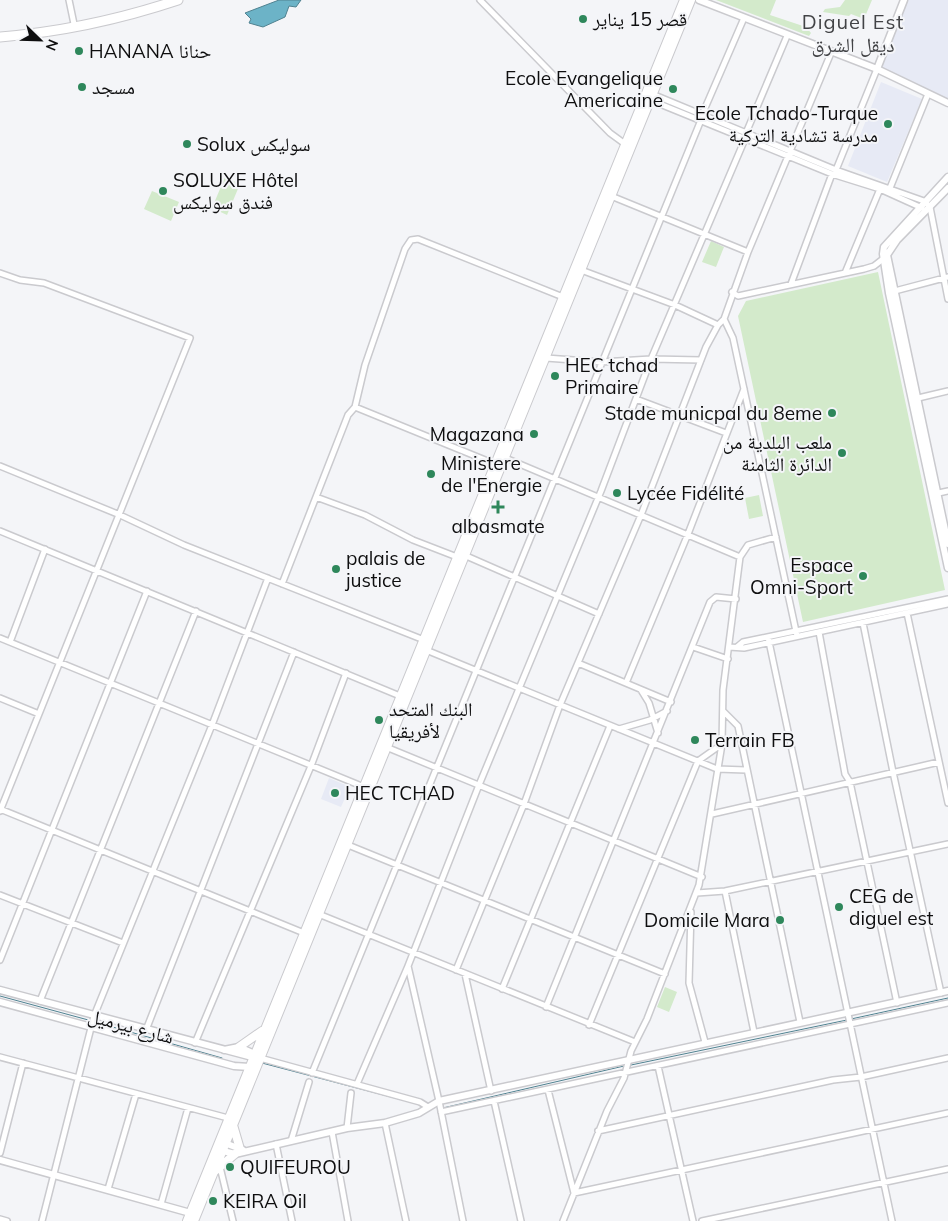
<svg xmlns="http://www.w3.org/2000/svg" width="948" height="1221" font-family="Mulish,'Noto Naskh Arabic',sans-serif">
	<rect width="100%" height="100%" fill="#f4f5f8"/>
	<path fill="#e7eaf5" d="M908 0H948V99L878 70Z
		M881 82 922 99 887 182 848 166Z
		M329 778 350 787 341 807 321 799Z"/>
	<path fill="#d3eacb" d="M716 0H776L770 15 806 27 811 33 809 36Z
		M845 0H872L864 19 851 14 849 16 823 12 825 9 840 7Z
		M225 177 240 184 227 215 212 208Z
		M152 191 179 202 171 221 144 209Z
		M711 241 724 247 716 267 702 262Z
		M878 272 945 590 803 622 738 316 746 301Z
		M759 495 763 516 749 519 745 498Z
		M665 987 677 992 669 1012 657 1007Z"/>
	<path fill="#6cb3c7" stroke="#508290" d="M279 0H301L296 7 289 6 285 17 263 27 249 23 251 19 245 13Z"/>
	<g fill="none" stroke-linecap="round" stroke-linejoin="round">
		<path stroke="#508290" stroke-width="1" d="M0 996 92 1021
			M851 1019 948 998
			M95 1022 222 1058
			M262 1063 414 1103
			M631 1065 847 1020
			M443 1108 624 1066"/>
		<defs>
			<path id="minor" d="M69 0 74 24
				M480 0 610 133 625 144
				M652 94 836 170 924 201 930 207 948 299
				M650 100 832 174 880 189 922 208
				M702 115 744 18
				M746 133 787 36
				M836 170 877 69
				M890 188 928 94
				M611 196 748 252
				M581 270 675 305 718 325
				M0 273 20 280 44 283 190 338 0 811
				M845 273 880 189
				M791 284 832 174
				M732 292 738 296 864 269 874 266 883 259
				M891 292 948 277
				M546 358 601 362 651 359 701 360
				M636 399 726 433
				M914 399 948 391
				M355 407 495 464
				M503 457 740 557
				M0 466 120 515 184 545 424 640
				M934 494 948 491
				M316 497 365 515 413 540 457 557
				M0 531 400 696
				M464 555 599 614
				M282 584 348 415 355 407 365 365 405 249 411 240 418 239 563 297
				M907 613 948 803
				M863 623 893 772 941 993
				M819 632 845 774 850 782 897 1003
				M797 636 733 338 724 319 748 252 831 53
				M768 637 892 1221
				M0 638 364 787
				M10 642 45 549
				M693 647 728 659
				M729 647 744 648 948 604
				M737 647 743 642 948 599
				M426 650 717 769 746 770
				M578 663 671 702
				M626 683 688 534 744 389
				M641 690 649 703 658 733
				M0 698 39 714
				M723 711 738 726 800 1022
				M619 729 650 720 667 711
				M386 747 702 877
				M0 809 304 933
				M712 814 939 762
				M348 845 665 974
				M725 891 754 1032
				M697 893 725 891 948 844
				M0 895 123 943
				M691 912 689 983 705 1042
				M316 913 635 1042
				M0 960 147 591
				M456 970 524 804 560 705 641 515 706 347 718 325 724 319
				M465 974 491 1091
				M502 989 610 726
				M40 1001 196 611
				M546 1007 710 602 716 597 736 599
				M589 1025 698 761 722 744
				M146 1030 294 652
				M195 1043 311 766 346 673
				M0 1057 228 1118
				M260 1058 420 1102 428 1107
				M658 1066 693 1221
				M312 1073 701 120
				M357 1084 408 966
				M548 1090 574 1193 948 1113
				M494 1101 521 1221
				M441 1112 948 1003
				M385 1123 406 1221
				M347 1128 351 1093
				M598 1131 833 1080 861 1077 948 1058
				M332 1132 348 1221
				M291 1141 309 1082
				M276 1144 292 1221
				M0 1153 23 1063
				M220 1167 233 1221
				M108 1189 136 1094
				M161 1204 188 1108
				M0 1219 7 1221
				M42 1221 94 1016 212 725 268 578
				M463 1221 439 1101 408 966 479 785 601 491 651 359 745 139
				M563 1221 607 1111 624 1078 631 1051 647 1019 699 885 722 744 723 690 740 557 748 545 776 537
				M702 1221 948 1169"/>
			<path id="tertiary" d="M699 0 877 69 948 103
				M877 69 904 0
				M948 177 884 247 883 254 889 293 948 568
				M948 188 897 240 887 255 948 544
				M0 990 256 1058
				M0 1002 234 1066 250 1067
				M224 1050 239 1047 257 1055
				M222 1142 243 1150
				M219 1150 235 1154 347 1128 385 1123 419 1113 439 1101 948 991
				M0 1160 194 1214"/>
			<path id="primary" d="M239 1047 262 1031
				M233 1125 240 1149
				M215 1171 235 1154
				M187 1221 684 0
				M194 1221 691 0"/>
			<path id="trunk" d="M0 37C61 32 121 19 178 0"/>
		</defs>
		<use href="#minor" stroke="#cacace" stroke-width="8"/>
		<use href="#tertiary" stroke="#cacace" stroke-width="9"/>
		<use href="#primary" stroke="#cacace" stroke-width="10"/>
		<use href="#trunk" stroke="#cacace" stroke-width="11"/>
		<use href="#minor" stroke="#fff" stroke-width="5"/>
		<use href="#tertiary" stroke="#fff" stroke-width="6"/>
		<use href="#primary" stroke="#fff" stroke-width="8"/>
		<use href="#trunk" stroke="#fff" stroke-width="9"/>
	</g>
	<g fill="#2e875b" stroke="#f4f5f8" stroke-width="2">
		<circle cx="583" cy="19" r="5"/>
		<circle cx="79" cy="51" r="5"/>
		<circle cx="82" cy="87" r="5"/>
		<circle cx="673" cy="89" r="5"/>
		<circle cx="888" cy="124" r="5"/>
		<circle cx="187" cy="144" r="5"/>
		<circle cx="163" cy="191" r="5"/>
		<circle cx="555" cy="376" r="5"/>
		<circle cx="832" cy="413" r="5"/>
		<circle cx="534" cy="434" r="5"/>
		<circle cx="842" cy="453" r="5"/>
		<circle cx="431" cy="474" r="5"/>
		<circle cx="617" cy="493" r="5"/>
		<path d="M495.5 499.5h5v5h5v5h-5v5h-5v-5h-5v-5h5z"/>
		<circle cx="336" cy="569" r="5"/>
		<circle cx="863" cy="576" r="5"/>
		<circle cx="379" cy="720" r="5"/>
		<circle cx="695" cy="740" r="5"/>
		<circle cx="335" cy="793" r="5"/>
		<circle cx="839" cy="907" r="5"/>
		<circle cx="780" cy="920" r="5"/>
		<circle cx="230" cy="1167" r="5"/>
		<circle cx="213" cy="1201" r="5"/>
	</g>
	<g text-anchor="middle" stroke-width="4" stroke-linejoin="round" paint-order="stroke">
		<g font-size="19" fill="#0e0e0f" stroke="#f4f5f8" text-anchor="start">
			<text x="593" y="26">قصر 15 يناير</text>
			<text x="89" y="58">HANANA حنانا</text>
			<text x="663" y="85" text-anchor="end">Ecole Evangelique<tspan x="663" dy="22">Americaine</tspan></text>
			<text x="92" y="94">مسجد</text>
			<text x="878" y="120" text-anchor="end">Ecole Tchado-Turque<tspan x="878" dy="22">مدرسة تشادية التركية</tspan></text>
			<text x="197" y="151">Solux سوليكس</text>
			<text x="173" y="187">SOLUXE Hôtel<tspan x="173" dy="22">فندق سوليكس</tspan></text>
			<text x="565" y="372">HEC tchad<tspan x="565" dy="22">Primaire</tspan></text>
			<text x="822" y="420" text-anchor="end">Stade municpal du 8eme</text>
			<text x="524" y="441" text-anchor="end">Magazana</text>
			<text x="832" y="449" text-anchor="end">ملعب البلدية من<tspan x="832" dy="22">الدائرة الثامنة</tspan></text>
			<text x="441" y="470">Ministere<tspan x="441" dy="22">de l'Energie</tspan></text>
			<text x="627" y="500">Lycée Fidélité</text>
			<text x="498" y="533" text-anchor="middle">albasmate</text>
			<text x="346" y="565">palais de<tspan x="346" dy="22">justice</tspan></text>
			<text x="853" y="572" text-anchor="end">Espace<tspan x="853" dy="22">Omni-Sport</tspan></text>
			<text x="389" y="716">البنك المتحد<tspan x="389" dy="22">لأفريقيا</tspan></text>
			<text x="705" y="747">Terrain FB</text>
			<text x="345" y="800">HEC TCHAD</text>
			<text x="849" y="903">CEG de<tspan x="849" dy="22">diguel est</tspan></text>
			<text x="770" y="927" text-anchor="end">Domicile Mara</text>
			<text x="240" y="1174">QUIFEUROU</text>
			<text x="223" y="1208">KEIRA Oil</text>
		</g>
		<g font-size="19" fill="#0e0e0f" stroke="#f4f5f8">
			<text transform="translate(131 1026) rotate(15)" y="7">شارع بيرميل</text>
		</g>
		<g font-size="20" letter-spacing="1" fill="#424346" stroke="#f4f5f8">
			<text x="853" y="29">Diguel Est<tspan x="853" dy="23">ديقل الشرق</tspan></text>
		</g>
	</g>
	<g transform="translate(40 40) rotate(113)" stroke="#f4f5f8" stroke-width="4" paint-order="stroke">
	<path d="M0-4L9 19L0 12L-9 19Z" fill="#0e0e0f"/>
	<text y="-8" font-size="14" font-weight="bold" text-anchor="middle" fill="#0e0e0f">N</text>
	</g>
</svg>
